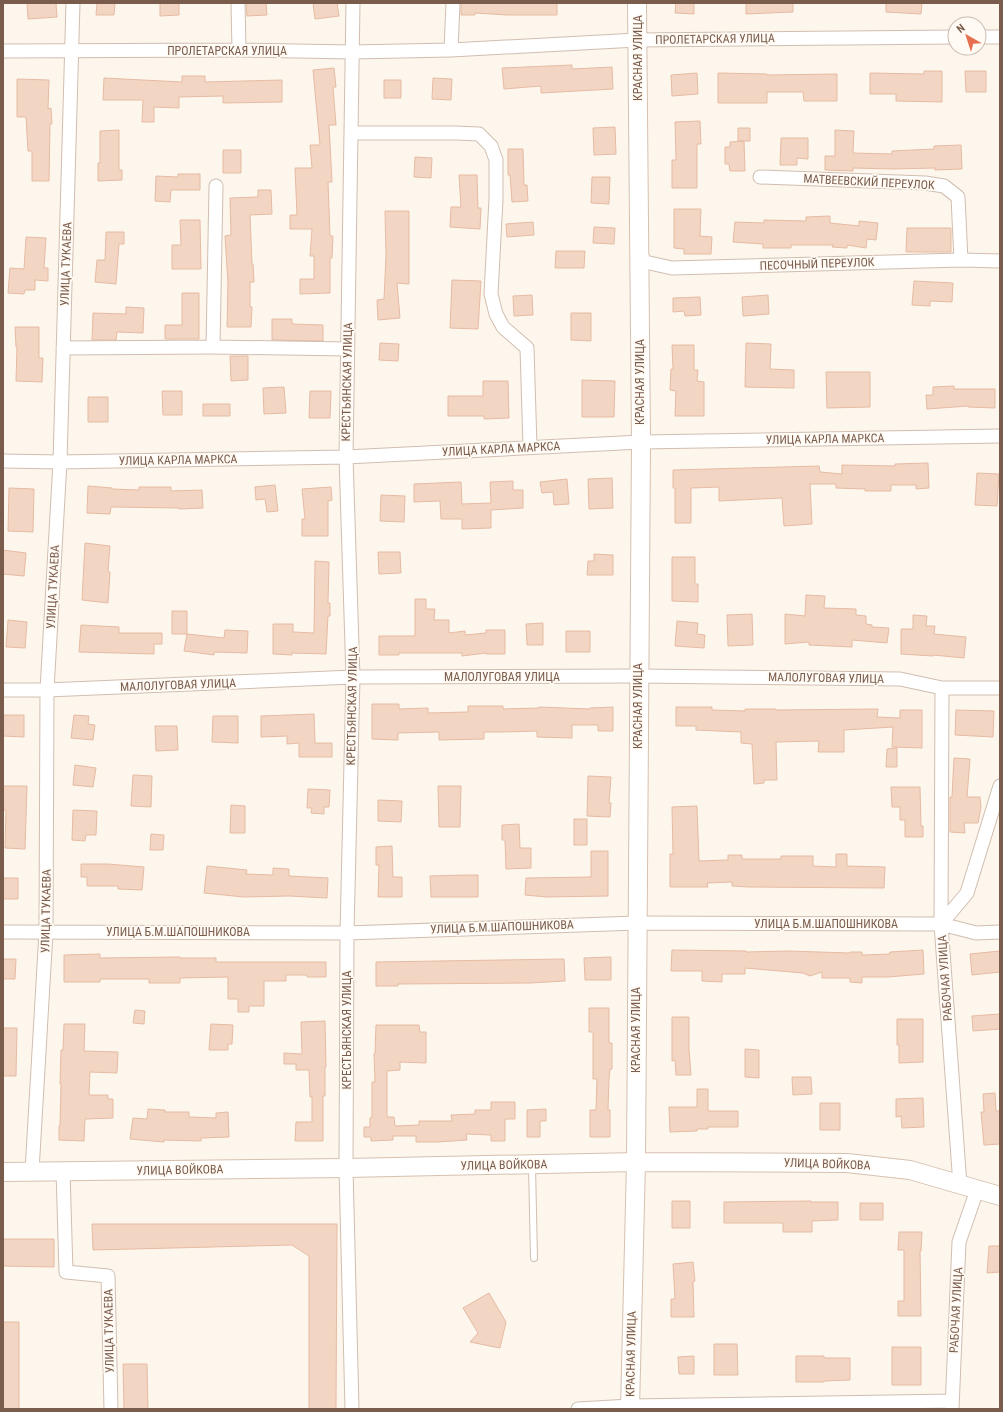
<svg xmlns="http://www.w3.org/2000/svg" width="1003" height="1412" font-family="'Roboto Condensed',sans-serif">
	<rect width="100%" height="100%" fill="#fdf6ec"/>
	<path fill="#f3d5c3" stroke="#e6bba3" d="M27 3H56L57 17 28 19Z
		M97 3H115L114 15H96Z
		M160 3H179V15L160 16Z
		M246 3H266L267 15 247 16Z
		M313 3H337L339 16 315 19Z
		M461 3H557V15H507L475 13V15H461Z
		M676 3H694V14L675 13Z
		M746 3H793V12L746 14Z
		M886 3H922L921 14 886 12Z
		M572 65V69L612 67 613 89 541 93V86L504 89 502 68Z
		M334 68 336 87H333L336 125H329L332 182H328L330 236H333L332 258H330V293L300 294V279H314V256H310L312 229H290V215H297L295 168H312L310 145H320L313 70Z
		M924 71H942V102L896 101V94H870V73L924 74Z
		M965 71H986V92H966Z
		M697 73 698 94 672 96 671 75Z
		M718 73 767 74V75L837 74V101H804L803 92H767V103H718Z
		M182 76H205V82L282 80V102L223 103V96L179 97V108L154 107V122H142L143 100H103L104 78 182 82Z
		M433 78 452 79 451 100 432 99Z
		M17 79 49 80 48 109 51 108 52 124H50L49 181H32V151H28L26 117H17Z
		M384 80H401V98H384Z
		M700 121 701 144H697V188H672V160H676L675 122Z
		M615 127 616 154 594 155 593 128Z
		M738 128H750V141H744L745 171H730L729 164H725V147H730V142L744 141H738Z
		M119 130V170H122V180L98 181V163H100V131Z
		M835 130 854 131 853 153 892 154V151L934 149V146L961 145 962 169 935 170V168L893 169 853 168V171L825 170V156H835Z
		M781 138H808V159L797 158V165H780Z
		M508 149H523L524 185H527L528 201 512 202 510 175H508Z
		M223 150H241V173H223Z
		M415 157 432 158 431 178 414 177Z
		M178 174H200V190H171L170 202 155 201 156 176 178 177Z
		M459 175H477L478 208H481L480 229 450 227 451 207H461Z
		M592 177H610L609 204 591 203Z
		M258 190H271L272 214 250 215 252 264H253L254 282H250V307H252L251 327H227L228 283 225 236 231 235 230 198 258 197Z
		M674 209H701L700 236 712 237 711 254H684V249L674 248Z
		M385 211H409V284L397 283 400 318 378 320 377 300 384 299 386 256Z
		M830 216V223L859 226V221L878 223 876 240 867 239 866 248 847 245V248L832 247 833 245H791V248H763V244L733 242 735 222 764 223V220L806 221V217Z
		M180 220H200L201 269H172V245H181Z
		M533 222 534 235 507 237 506 224Z
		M594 227 615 228 614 244 593 243Z
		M907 228H951V252H906Z
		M106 232H124V244H119L116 284 95 282 97 260H105Z
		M26 237 46 238 44 268H48V281L35 280V290H25L24 294 8 293 10 268 24 269Z
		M556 251H585L584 268H555Z
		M452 280 481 281 478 329 450 328Z
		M914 281 953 283 952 302 930 301V306L912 305Z
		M182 293H199V339H165V325H182Z
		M532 295 533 315 514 316 513 296Z
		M768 295 769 314 743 316 742 297Z
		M700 297 701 315 685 316 684 311 673 312V298Z
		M126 307 144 308 143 333 117 332 116 340H92L93 313 126 314Z
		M571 313H591V341L571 340Z
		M272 319H292V324L323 325V341L272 340Z
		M15 327H39V358H43L42 382 16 381 17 347H16Z
		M380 343 399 344 398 361 379 360Z
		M746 343 771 344 770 369 794 370V388L745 387Z
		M672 345H694V370H698L697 381 704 382V416H675L676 391 670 390 671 369H673Z
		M230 356H248V380L231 381Z
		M826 372H870V407L827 408Z
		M582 380 615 381 614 417H582Z
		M483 381H508L509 418 484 419V416H448V396H483Z
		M954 386V389H995V408L968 407V406L927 409 926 395H933V387Z
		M284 387 286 413 264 414 263 388Z
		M162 391H182V415H163Z
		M310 391H331L330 418H309Z
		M88 397H108V422H88Z
		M203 404H230V416H203Z
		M928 463 929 488 916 489V485H891V491H865V489L836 488V484H810L812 524 784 526 782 498 719 501V487L691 488V523H675V488H673V470L819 466 820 472 842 474V465L895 466V464Z
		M977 473 999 474 997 506 975 505Z
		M612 478 613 508 589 509 588 479Z
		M567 479 569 504 554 505 553 492 542 493 540 482Z
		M513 481V490H523V508L491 510V528L462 529V519H441L440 501 414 502V484L461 482 462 504 491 503 490 482Z
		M275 485 278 511 267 512 265 499 256 500 255 487Z
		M88 486 112 488V489L139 490V487H171V491L202 490 203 508 179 509V508L111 507 110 514 87 513Z
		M331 487 332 500 328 501V536H302V519H305L302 489Z
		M9 488 34 489 33 532 8 531Z
		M381 495 405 496 404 522 380 521Z
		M85 543 110 546 108 571 110 572 108 603 82 600Z
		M3 550 26 553 24 576 3 574Z
		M378 552H400L401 573 379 574Z
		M594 554 613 555V575H587L588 561H594Z
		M672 557H695V584H698V602L672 601Z
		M315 561 329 562 328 603H330V616H328L326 654 292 653V655L273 654V624H293V632L314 633Z
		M806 595 825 596 824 608 856 609V615L866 616V624L872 625V627L889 628 887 643 852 640V647L809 645V642L785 644V614L805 616Z
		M415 599H426V609H435L434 620H449V633L465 631V635L486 633V630H505V654H486V653L462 656V653H399V655H379V636H415Z
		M172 611H187V634H172Z
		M752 614 753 645 728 646 727 615Z
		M913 615 927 616 926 626H935L934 634 966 637 964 658 933 655V656L901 654V629H913Z
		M8 620 27 622 25 648 6 647Z
		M677 621 698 623 697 634 705 635 704 648 675 646Z
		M543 623V645H527L526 624Z
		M81 625 119 627V633H162V644H154V654L79 652Z
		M225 630 248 631 247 653 214 652V655L184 651 187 634 224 638Z
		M566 631H590V652H566Z
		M372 704H399V709L428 708V713L468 712V706H503V709L538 708 539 707 590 709V708L613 707V731H598V725H572V738L537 737V731L503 732H484V739L439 740V732L398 733V740L372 739Z
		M676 707H712V710L745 711V709H776V710L878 709 877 717 900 718V710H922V748L892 747 893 727 844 730V752H818L819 741 776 742 777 780H764V783L754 784 752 744 741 743V732L696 730V726H676Z
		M956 710 994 711 993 737 955 735Z
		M314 714 315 743H332V757H299V743L287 744V736L261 737V716Z
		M3 715H24V737L3 736Z
		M74 715 89 716 88 724 95 725 93 740 71 738Z
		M213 716H238V743L212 742Z
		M155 726H177L178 750 156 751Z
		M897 748V767H886L887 749Z
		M954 758 970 759 967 797H980L981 807 978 823H964L965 833 950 832V797H952Z
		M75 765 96 768 93 787 73 785Z
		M133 775 152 776 151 807 131 806Z
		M588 776 611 777 609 803H611L610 817 587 816Z
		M3 786H27L25 849 5 848 6 810H3Z
		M438 786H461L460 827H439Z
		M891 787H920L921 826H923V837H905V820H900V807H892Z
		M308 789 330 790 329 807H324V814L311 813 312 808H307Z
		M378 800 402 801 401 822 378 821Z
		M231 805 245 806V833H230Z
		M697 806 699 861 728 860V855H742V859H781V856H813V866L836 867V854H847V866L885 867 884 888 748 887 732 886V882L707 883 708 887H670V854H673L672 807Z
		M73 810 97 811 96 835H86L85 841 72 840Z
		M574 819H587V845H574Z
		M519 824 520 848H531V868L506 869 505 840H502V825Z
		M151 834 164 835 163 850H150Z
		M392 846 393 877H402V897H378L379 865H376V847Z
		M591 851H608V896L547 897 525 895 526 878 591 877Z
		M81 864H108L144 867 142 890 118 889V886H87V877H81Z
		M207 866 247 870 246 874 273 875V868L289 869V876L328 878 327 898 289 896 244 897 204 893Z
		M465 875H478V897H431L430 876Z
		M3 878H18V899H3Z
		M672 950 746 951V952L788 951 850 953V952H862V955L890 954V952L923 950 924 974 888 977H862V983L850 982V978H822V972L810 976 803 973 745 968V974H722V982L702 981V971H671Z
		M1000 951V972L972 975 970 954Z
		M100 954V958L180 957V958H216V962H326V977H307V975H286V981H264V1006H249V1012H238V999H228V977L180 978V983H149V979H100V982H64V955Z
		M611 957V980H585L584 958Z
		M3 959H16L15 979H3Z
		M564 959 565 981 530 983 398 984V986H376V962Z
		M589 1008H609V1043H612V1069H610L609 1079 608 1110H610V1137H590V1110H596L597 1079H593V1032H589Z
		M135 1010 145 1011 144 1024 133 1023Z
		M1000 1014V1029L973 1031 972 1016Z
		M672 1017H689V1049L691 1075H676L675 1060 672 1061Z
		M897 1019H923V1062L899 1063V1045H897Z
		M325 1021 326 1067H325V1096H323V1141H295L296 1122H312V1097H310L309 1070H296V1064H284V1053L302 1054 301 1022Z
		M64 1024H85L84 1051 118 1052 117 1073 90 1072 89 1095H108V1099H113V1118L85 1119 84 1141 59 1140V1126H60L61 1084H60L61 1050H63Z
		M211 1024 233 1025 232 1044H228V1050H209Z
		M376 1025H419L420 1032H426V1063L400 1062V1070L387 1071V1117H394L395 1126 419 1125V1121H452L451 1115 475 1114V1110H491V1102H515V1119H505V1141H491V1135L466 1134 467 1140 437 1142H416V1136H393V1140L371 1141V1137H364V1127H370V1118L372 1117V1082H375L374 1054H375Z
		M3 1028H17L16 1076H3Z
		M745 1049 759 1050V1078L745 1077Z
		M792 1077H811L812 1094 793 1095Z
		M697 1089H708V1111H738V1127H708V1129H697V1131L670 1132 669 1107H697Z
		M995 1093 996 1111H1000V1144L984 1145 981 1112H984L983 1094Z
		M923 1098 924 1127 902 1128 901 1116 896 1117V1099Z
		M820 1103H840V1130H820Z
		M148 1109 165 1110V1112H189V1117L216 1118V1113L228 1112 229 1137 201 1138V1141L164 1140V1142L130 1139 133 1118 147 1119Z
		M546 1109V1121H540V1137H527V1110Z
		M672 1201H690V1228H672Z
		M811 1201V1202H838V1220L812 1221V1232H783V1223H724V1202Z
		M860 1203H883V1220H860Z
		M92 1224H337L336 1409H309V1256L292 1245 93 1250Z
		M899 1232H922L921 1251H920L921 1316H898V1301H904V1250H898Z
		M3 1239H54V1267L3 1266Z
		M989 1246H1000V1272L987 1273Z
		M693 1262 695 1281 693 1282 694 1317H671V1299H675L673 1264Z
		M489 1293 506 1322 500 1348 470 1342 478 1333 463 1308Z
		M3 1322H19V1409H3Z
		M714 1344H737L738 1375H714Z
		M892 1347H921V1385H892Z
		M694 1356V1374H679L678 1357Z
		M796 1356H824V1358H850V1380L824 1381V1382H796Z
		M123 1364H147L148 1409H124Z"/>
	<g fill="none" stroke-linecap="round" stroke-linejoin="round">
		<defs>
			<path id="lane" d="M532 1166 534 1258"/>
			<path id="street" d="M238 3 239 50
				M979 37H1000
				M451 50 453 3
				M3 51 239 50 352 52 451 50 637 40 955 37
				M351 133H456L479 134 491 146 496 160V199L491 294 496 314 503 327 527 348 530 447
				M760 177 925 183 944 186 958 197 961 260
				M640 253 645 262 672 268 961 260 1000 261
				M213 347 216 186
				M63 348 213 347 348 349
				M3 461 60 462 346 457 641 442 1000 436
				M3 690H47L353 677 638 676 900 679 942 688H1000
				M941 924 942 688
				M3 932 347 933 637 923 941 924 976 933 1000 932
				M32 1171 46 932 47 690 60 462 73 3
				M63 1171 66 1272 108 1276 111 1409
				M960 1185 941 924 967 893 1000 786
				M352 1409 346 1168 347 933 353 677 346 457 353 3
				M578 1409 630 1406 952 1401
				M952 1409 959 1242 977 1190"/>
			<path id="secondary" d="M3 1172 346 1168 636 1162 847 1163 910 1170 1000 1196
				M630 1409 636 1162 641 442 637 3"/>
		</defs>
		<use href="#lane" stroke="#d1beb0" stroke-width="8"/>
		<use href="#street" stroke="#d1beb0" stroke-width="15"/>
		<use href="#secondary" stroke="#d6c0b0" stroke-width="20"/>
		<use href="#lane" stroke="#fff" stroke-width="6"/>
		<use href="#street" stroke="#fff" stroke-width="13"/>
		<use href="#secondary" stroke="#fff" stroke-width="18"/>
	</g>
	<g text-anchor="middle" stroke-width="3.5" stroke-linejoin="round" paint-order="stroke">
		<g font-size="12" fill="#7a5c4d" stroke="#fffaf3">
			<text transform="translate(715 39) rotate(-1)" y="4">ПРОЛЕТАРСКАЯ УЛИЦА</text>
			<text x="227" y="55">ПРОЛЕТАРСКАЯ УЛИЦА</text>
			<text transform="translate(638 58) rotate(-90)" y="4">КРАСНАЯ УЛИЦА</text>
			<text transform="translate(869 182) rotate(3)" y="4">МАТВЕЕВСКИЙ ПЕРЕУЛОК</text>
			<text transform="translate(66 264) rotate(-88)" y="4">УЛИЦА ТУКАЕВА</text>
			<text transform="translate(817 264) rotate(-2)" y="4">ПЕСОЧНЫЙ ПЕРЕУЛОК</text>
			<text transform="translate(347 382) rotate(-89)" y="4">КРЕСТЬЯНСКАЯ УЛИЦА</text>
			<text transform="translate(640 382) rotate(-90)" y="4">КРАСНАЯ УЛИЦА</text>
			<text transform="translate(825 439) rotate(-1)" y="4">УЛИЦА КАРЛА МАРКСА</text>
			<text transform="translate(501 449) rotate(-3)" y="4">УЛИЦА КАРЛА МАРКСА</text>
			<text transform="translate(178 460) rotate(-1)" y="4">УЛИЦА КАРЛА МАРКСА</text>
			<text transform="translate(53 587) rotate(-87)" y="4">УЛИЦА ТУКАЕВА</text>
			<text x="502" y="681">МАЛОЛУГОВАЯ УЛИЦА</text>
			<text transform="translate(826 678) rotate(1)" y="4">МАЛОЛУГОВАЯ УЛИЦА</text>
			<text transform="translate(178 685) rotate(-2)" y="4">МАЛОЛУГОВАЯ УЛИЦА</text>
			<text transform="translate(352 706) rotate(-89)" y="4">КРЕСТЬЯНСКАЯ УЛИЦА</text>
			<text transform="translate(638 706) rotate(-90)" y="4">КРАСНАЯ УЛИЦА</text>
			<text transform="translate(46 911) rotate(-89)" y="4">УЛИЦА ТУКАЕВА</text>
			<text x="826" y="928">УЛИЦА Б.М.ШАПОШНИКОВА</text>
			<text transform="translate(502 927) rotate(-2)" y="4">УЛИЦА Б.М.ШАПОШНИКОВА</text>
			<text x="178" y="936">УЛИЦА Б.М.ШАПОШНИКОВА</text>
			<text transform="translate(945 978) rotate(-94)" y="4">РАБОЧАЯ УЛИЦА</text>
			<text transform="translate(347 1030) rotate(-90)" y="4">КРЕСТЬЯНСКАЯ УЛИЦА</text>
			<text transform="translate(636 1030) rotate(-90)" y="4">КРАСНАЯ УЛИЦА</text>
			<text transform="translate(827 1164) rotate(2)" y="4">УЛИЦА ВОЙКОВА</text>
			<text transform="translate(504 1165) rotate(-1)" y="4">УЛИЦА ВОЙКОВА</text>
			<text transform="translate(180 1170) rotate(-1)" y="4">УЛИЦА ВОЙКОВА</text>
			<text transform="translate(956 1310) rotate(-87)" y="4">РАБОЧАЯ УЛИЦА</text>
			<text transform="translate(109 1331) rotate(-91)" y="4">УЛИЦА ТУКАЕВА</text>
			<text transform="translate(631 1354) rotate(-89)" y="4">КРАСНАЯ УЛИЦА</text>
		</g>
	</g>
	<rect width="1003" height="1412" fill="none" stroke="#7a5c4d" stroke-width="8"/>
	<g transform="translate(967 36) rotate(321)"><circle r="19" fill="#fffaf3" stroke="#cabbb1"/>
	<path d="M0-3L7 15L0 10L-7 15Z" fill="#e76f51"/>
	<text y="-6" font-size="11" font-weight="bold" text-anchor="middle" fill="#7a5c4d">N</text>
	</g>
</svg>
